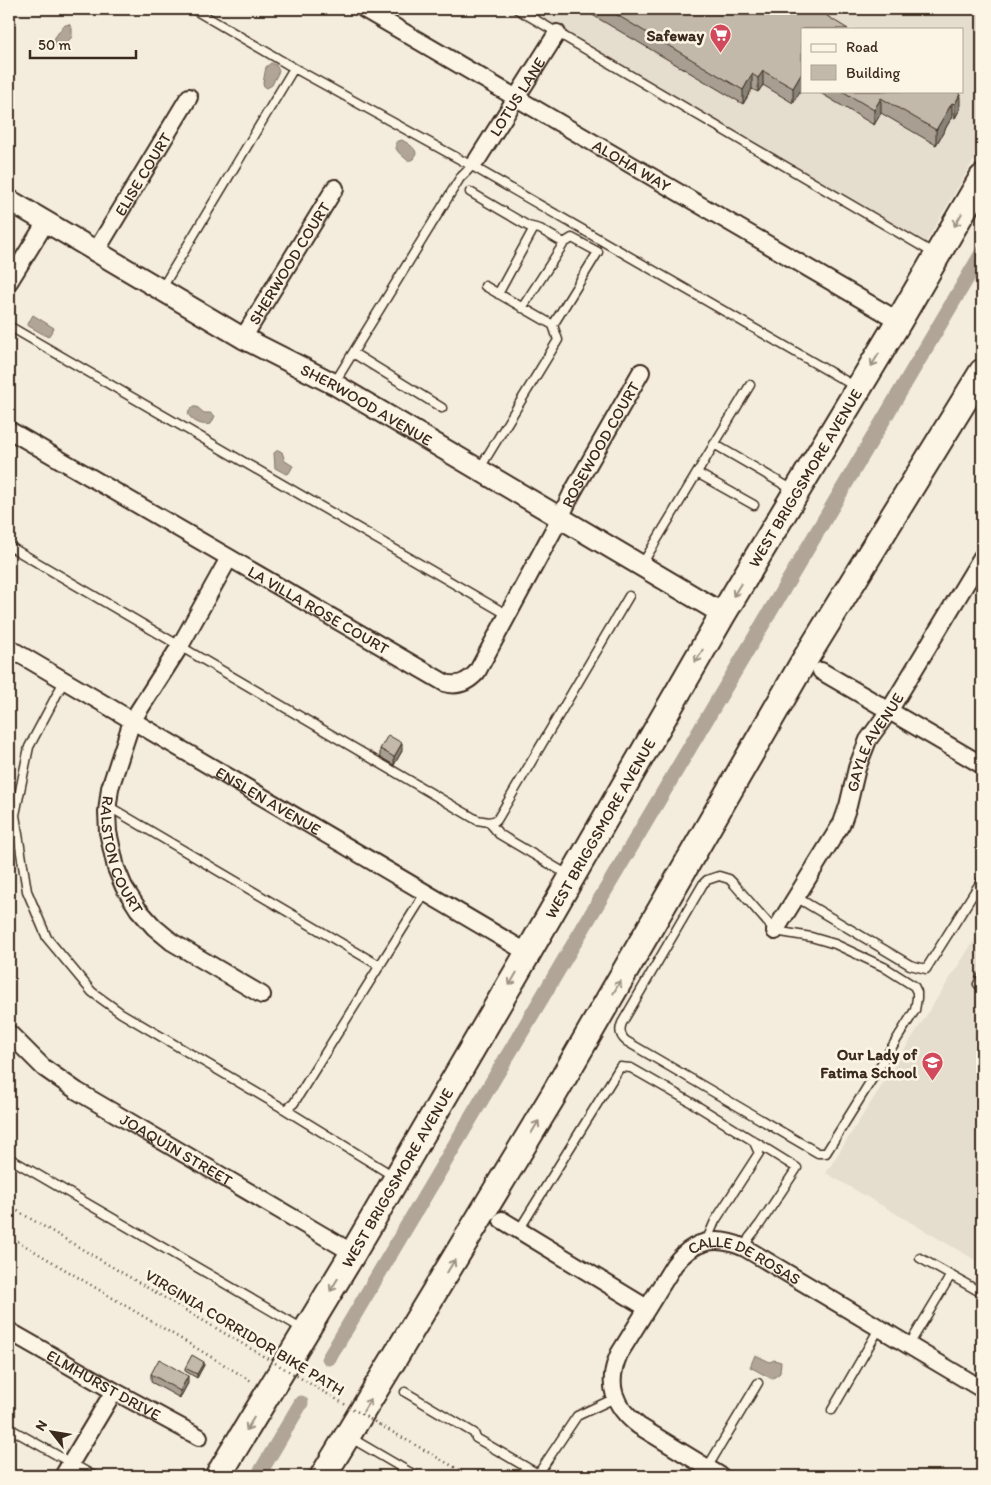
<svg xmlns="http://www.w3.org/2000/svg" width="991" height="1485" font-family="Itim,sans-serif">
	<rect width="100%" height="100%" fill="#f4eddd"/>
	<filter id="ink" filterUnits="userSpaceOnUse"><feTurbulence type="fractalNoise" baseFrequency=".02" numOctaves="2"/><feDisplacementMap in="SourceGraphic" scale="10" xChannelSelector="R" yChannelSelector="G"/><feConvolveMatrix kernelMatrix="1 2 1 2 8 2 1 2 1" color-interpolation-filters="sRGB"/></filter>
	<g filter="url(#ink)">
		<path fill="#e5ddce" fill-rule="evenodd" d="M527 9H982V146L926 242ZM802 29H962V91H802Z
			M982 928V1264L826 1173Z"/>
		<path fill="#b0a596" stroke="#817466" d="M69 24 72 28V37L62 47H57L54 43V39L63 26Z
			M271 63 276 65 279 71 272 85 267 88 264 86 263 83 266 67Z
			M402 140C407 143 421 150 414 158 411 161 410 160 407 160 401 154 394 151 396 142Z
			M33 315 54 328 48 337 27 325Z
			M193 407H197L204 413H210L215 416 211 424C202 426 193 422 188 414L190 409Z
			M278 450 282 452 285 461 293 466 289 473 286 474 275 468 274 453Z
			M755 1355 770 1362 774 1360 781 1362 780 1373 772 1379 750 1367Z"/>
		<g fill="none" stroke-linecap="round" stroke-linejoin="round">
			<path stroke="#b0a596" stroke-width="15" d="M329 1358 982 253
				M258 1476 301 1403"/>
			<defs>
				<path id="service" d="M193 9 294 68 472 166 856 387
					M517 9 935 254
					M470 192 528 226 540 229 564 243 572 238 598 252 553 325
					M162 288 294 68
					M498 294 534 228
					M522 308 564 243
					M9 326 508 615
					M353 353 442 408
					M335 382 460 178 475 163
					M714 444 795 491
					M480 468 558 340 553 325 485 286
					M697 473 754 505
					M9 546 477 820 489 822 497 820 629 596
					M641 566 750 385
					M64 681 29 747 15 815 27 891 47 938 92 992 121 1013 286 1110 294 1103 425 893
					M108 806 380 966
					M489 822 499 834 570 876
					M719 876 729 879 734 884 775 931 811 937 835 944 884 967 914 986 917 992V998L915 1010 826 1153H818L626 1041C620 1036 619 1030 622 1023L703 884 707 880Z
					M796 897 910 965 926 969 982 880
					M982 977 978 984 982 987
					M286 1110 395 1177
					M9 1158 303 1329
					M519 1230 620 1067 631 1068 694 1104 797 1168 760 1224 749 1238 745 1248
					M706 1242 715 1221 759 1153 753 1140
					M920 1258 982 1293
					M909 1345 951 1275
					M405 1392 474 1433 476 1438 538 1474 539 1476
					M832 1410 880 1327
					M9 1428 94 1476
					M351 1438 416 1476
					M707 1468 758 1383
					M538 1474 577 1416 615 1398"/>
				<g id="minor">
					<path id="s1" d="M364 9 899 321"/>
					<path id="s2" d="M477 160 557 33"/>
					<path id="s3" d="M96 251 189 97"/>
					<path d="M9 282 46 222"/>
					<path id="s4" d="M243 338 335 188"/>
					<path id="s5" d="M9 430 445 683C458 687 468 682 477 672L560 518 572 493 641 372"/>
					<path id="s6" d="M229 558 180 646 132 721 110 788 107 812 108 832 116 868 124 887 138 909 154 927 172 942 262 995"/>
					<path id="s7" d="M9 648 528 953"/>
					<path d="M821 671 982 765"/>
					<path id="s8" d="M775 931 842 823 848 806 857 768 868 740 889 711 982 557"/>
					<path id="s9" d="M9 1033 44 1068 77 1091 353 1253"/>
					<path d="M502 1220 647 1308"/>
					<path id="s10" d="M9 1331 114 1391 199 1437"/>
					<path d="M63 1476 114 1391"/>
					<path id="s11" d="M721 1476 639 1426C613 1406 606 1384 619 1354L674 1265C693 1240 716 1235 745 1248L982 1389"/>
				</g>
				<g id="tertiary">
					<path id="s12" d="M9 200 243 338 334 384 723 614"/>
				</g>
				<g id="primary">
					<path id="s13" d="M218 1476 353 1253 528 953 723 614 899 321 982 178"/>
					<path d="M323 1476 553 1096 804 661 982 372"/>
				</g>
			</defs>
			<use href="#service" stroke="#3b2a1e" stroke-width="11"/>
			<use href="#minor" stroke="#3b2a1e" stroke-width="20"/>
			<use href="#tertiary" stroke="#3b2a1e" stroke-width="24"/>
			<use href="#primary" stroke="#3b2a1e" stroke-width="29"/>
			<path stroke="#3b2a1e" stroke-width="2.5" stroke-dasharray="1 4" stroke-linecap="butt" d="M9 1206 258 1353
				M9 1236 253 1382
				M380 1425 470 1476"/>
			<use href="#service" stroke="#fcf5e5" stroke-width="8"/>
			<use href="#minor" stroke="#fcf5e5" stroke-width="16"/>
			<use href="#tertiary" stroke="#fcf5e5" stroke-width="20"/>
			<use href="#primary" stroke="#fcf5e5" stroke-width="25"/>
			<path stroke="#3b2a1e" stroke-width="2.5" stroke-dasharray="1 4" stroke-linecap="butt" d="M258 1353 380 1425"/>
		</g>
		<path fill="#a89f92" stroke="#3b2a1e" d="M589 9H826L802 29 793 103 763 85 758 92 752 89 743 104 589 13Z
			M817 91H955L960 109 955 118 952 117 936 145 881 113 874 125Z
			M380 749 402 751 394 765 380 757Z
			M204 1365 197 1378 185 1371V1368Z
			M151 1374 188 1383 180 1398 151 1382Z"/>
		<path fill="#888277" stroke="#3b2a1e" d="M763 71V85L758 92V78Z
			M802 73V88L793 103V88Z
			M752 74V89L743 104V90Z
			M960 94V109L955 118V104Z
			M881 98V113L874 125V110Z
			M952 103V117L936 145V130Z
			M402 743V751L394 765V757Z
			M204 1362V1365L197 1378V1374Z
			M188 1376V1383L180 1398V1391Z"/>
		<path fill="#c3b9aa" stroke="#3b2a1e" d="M607 9H826L830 11 827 16 848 29H802V73L793 88 763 71 758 78 752 74 743 90Z
			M842 91H955L960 94 955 104 952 103 936 130 881 98 874 110Z
			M388 735 402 743 394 757 380 749Z
			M192 1355 204 1362 197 1374 185 1368Z
			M159 1359 188 1376 180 1391 151 1374Z"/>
		<defs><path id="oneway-shaft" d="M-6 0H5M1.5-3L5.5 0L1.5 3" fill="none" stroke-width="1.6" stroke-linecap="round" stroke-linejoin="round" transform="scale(1.25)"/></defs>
		<g stroke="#9c9082">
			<use href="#oneway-shaft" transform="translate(958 220) rotate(120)"/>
			<use href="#oneway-shaft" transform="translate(875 360) rotate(121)"/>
			<use href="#oneway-shaft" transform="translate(737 590) rotate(121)"/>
			<use href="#oneway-shaft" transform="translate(699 656) rotate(120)"/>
			<use href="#oneway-shaft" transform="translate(513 979) rotate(120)"/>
			<use href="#oneway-shaft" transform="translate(617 987) rotate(-60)"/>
			<use href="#oneway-shaft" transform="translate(535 1127) rotate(-59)"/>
			<use href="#oneway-shaft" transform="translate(451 1266) rotate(-59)"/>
			<use href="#oneway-shaft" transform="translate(334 1285) rotate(121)"/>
			<use href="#oneway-shaft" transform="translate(367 1405) rotate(-59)"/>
			<use href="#oneway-shaft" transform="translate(250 1424) rotate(121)"/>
		</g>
	</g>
	<defs>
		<symbol id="supermarket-pin" viewBox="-11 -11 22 30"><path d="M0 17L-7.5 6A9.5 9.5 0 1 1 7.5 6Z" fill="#d1495b" stroke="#fcf5e5"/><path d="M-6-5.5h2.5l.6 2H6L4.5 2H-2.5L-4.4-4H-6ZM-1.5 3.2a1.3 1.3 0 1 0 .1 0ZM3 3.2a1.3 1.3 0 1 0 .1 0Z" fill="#fff"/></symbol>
		<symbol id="school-pin" viewBox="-11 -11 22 30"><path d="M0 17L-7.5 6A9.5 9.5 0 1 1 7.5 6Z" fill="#d1495b" stroke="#fcf5e5"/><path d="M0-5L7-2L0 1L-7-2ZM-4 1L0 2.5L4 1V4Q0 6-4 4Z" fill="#fff"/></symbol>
	</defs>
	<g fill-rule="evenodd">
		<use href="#supermarket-pin" x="708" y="22" width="25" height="34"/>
		<use href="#school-pin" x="920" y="1050" width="25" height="34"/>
	</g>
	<g text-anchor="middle" stroke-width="5" stroke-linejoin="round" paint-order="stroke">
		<g font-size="16" font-weight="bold" fill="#3b2a1e" stroke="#fcf5e5" text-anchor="end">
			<text x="704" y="41">Safeway</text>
			<text x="917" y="1060">Our Lady of<tspan x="917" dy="18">Fatima School</tspan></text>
		</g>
		<g font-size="16" fill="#3b2a1e" stroke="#fcf5e5">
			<text dy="6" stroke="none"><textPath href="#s2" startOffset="75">LOTUS LANE</textPath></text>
			<text dy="6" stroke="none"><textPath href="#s1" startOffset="310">ALOHA WAY</textPath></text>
			<text dy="6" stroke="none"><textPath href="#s3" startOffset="90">ELISE COURT</textPath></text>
			<text dy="6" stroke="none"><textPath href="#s4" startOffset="88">SHERWOOD COURT</textPath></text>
			<text dy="6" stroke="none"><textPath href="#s12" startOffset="412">SHERWOOD AVENUE</textPath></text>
			<text dy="6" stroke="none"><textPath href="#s5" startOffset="799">ROSEWOOD COURT</textPath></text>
			<text dy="6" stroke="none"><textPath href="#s13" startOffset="1158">WEST BRIGGSMORE AVENUE</textPath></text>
			<text dy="6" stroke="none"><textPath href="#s5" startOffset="358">LA VILLA ROSE COURT</textPath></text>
			<text dy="6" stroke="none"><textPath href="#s8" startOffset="215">GAYLE AVENUE</textPath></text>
			<text dy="6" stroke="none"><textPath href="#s7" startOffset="301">ENSLEN AVENUE</textPath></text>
			<text dy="6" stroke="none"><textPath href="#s13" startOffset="752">WEST BRIGGSMORE AVENUE</textPath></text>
			<text dy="6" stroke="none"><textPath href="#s6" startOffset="330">RALSTON COURT</textPath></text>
			<text dy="6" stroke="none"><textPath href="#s9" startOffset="205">JOAQUIN STREET</textPath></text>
			<text dy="6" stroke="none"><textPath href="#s13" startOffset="348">WEST BRIGGSMORE AVENUE</textPath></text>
			<text dy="6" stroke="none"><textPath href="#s11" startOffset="365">CALLE DE ROSAS</textPath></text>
			<text transform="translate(245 1332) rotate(31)" y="6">VIRGINIA CORRIDOR BIKE PATH</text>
			<text dy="6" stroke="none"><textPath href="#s10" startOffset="109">ELMHURST DRIVE</textPath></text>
		</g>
	</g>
	<rect width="991" height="1485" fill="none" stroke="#fcf5e5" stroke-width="30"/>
	<rect x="15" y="15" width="961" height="1455" fill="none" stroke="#3b2a1e" stroke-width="2" filter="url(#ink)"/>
	<rect x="801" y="28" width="162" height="65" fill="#fcf5e5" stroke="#afa495"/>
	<rect x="811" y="44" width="25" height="8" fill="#fcf5e5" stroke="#afa495"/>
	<text x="846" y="52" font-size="15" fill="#3b2a1e">Road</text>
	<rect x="811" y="65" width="25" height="15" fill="#c3b9aa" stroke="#afa495"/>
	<text x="846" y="78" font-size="15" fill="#3b2a1e">Building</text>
	<g transform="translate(52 1432) rotate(301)" stroke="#fcf5e5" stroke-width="4" paint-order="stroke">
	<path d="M0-4L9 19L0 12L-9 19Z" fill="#3b2a1e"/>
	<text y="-8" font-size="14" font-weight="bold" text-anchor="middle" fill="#3b2a1e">N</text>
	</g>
	<path d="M30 50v8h106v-8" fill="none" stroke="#3b2a1e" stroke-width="2.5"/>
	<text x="38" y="50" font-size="15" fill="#3b2a1e" stroke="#fcf5e5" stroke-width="4" paint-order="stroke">50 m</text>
</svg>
